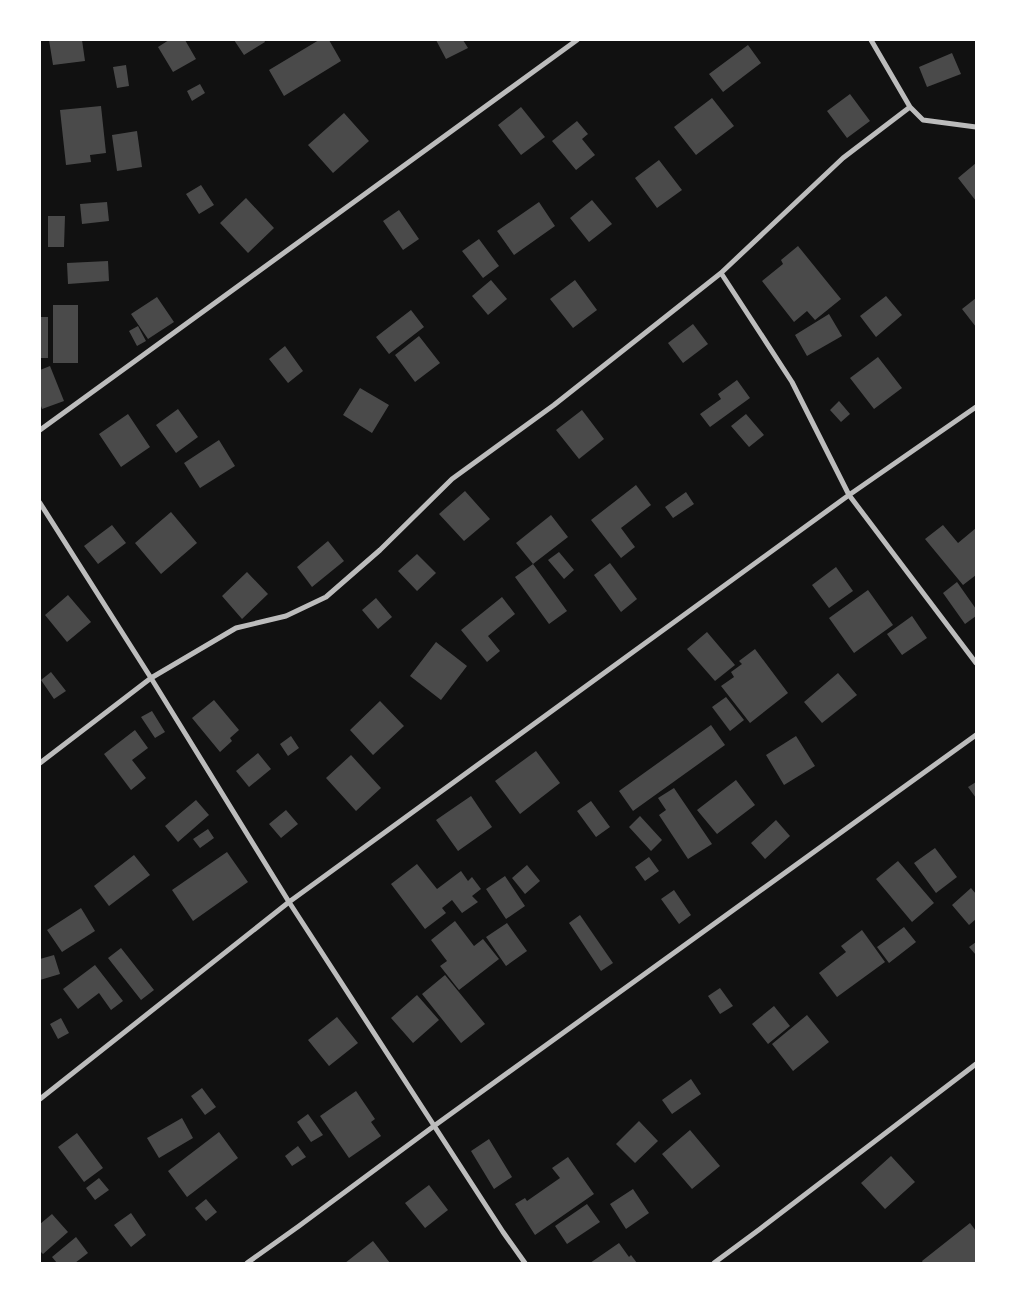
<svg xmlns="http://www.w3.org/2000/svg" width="1016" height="1303" font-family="Roboto,sans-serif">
	<rect width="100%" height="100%" fill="#111"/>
	<path fill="#4a4a4a" d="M49 40H82L85 61 53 65Z
		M169 40H185L196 59 173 72 158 47Z
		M234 40H264L265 42 244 55Z
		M319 40H329L341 61 284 96 269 70Z
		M436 40H463L468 48 446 59Z
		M748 45 761 63 723 92 709 74Z
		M952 53 961 74 927 87 919 67Z
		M126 65 129 86 117 88 113 67Z
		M200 84 205 93 192 101 187 91Z
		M850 94 870 121 847 138 827 111Z
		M712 98 734 126 696 155 674 127Z
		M101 106 106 153 90 155 91 162 66 165 60 110Z
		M521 107 545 137 521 155 498 125Z
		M344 113 369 141 333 173 308 145Z
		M577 121 588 134 582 139 595 155 576 170 552 141Z
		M137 131 142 167 117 171 112 135Z
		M659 160 682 190 657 208 635 178Z
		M976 163V201L958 178Z
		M201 185 214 205 199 214 186 194Z
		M246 198 274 228 248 253 220 223Z
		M592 200 612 224 589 242 570 218Z
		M107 202 109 221 82 224 80 204Z
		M539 202 555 226 514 255 497 231Z
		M399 210 419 239 403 250 383 221Z
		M48 216H65L64 247H48Z
		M479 239 499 266 483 278 462 251Z
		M798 246 841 299 815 320 807 311 794 322 762 281 783 264 781 260Z
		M108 261 109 281 68 284 67 263Z
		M491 280 507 299 488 315 472 296Z
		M575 280 597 310 573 328 550 299Z
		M886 296 902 315 876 337 860 316Z
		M157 297 174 322 148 339 131 314Z
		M976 298V327L962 309Z
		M53 305H78V363H53Z
		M411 310 424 327 389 354 376 337Z
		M829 314 842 336 807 356 795 335Z
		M40 317H48V358H40Z
		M693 324 708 344 683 363 668 343Z
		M138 326 146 341 137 346 129 331Z
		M419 336 440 363 415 382 395 355Z
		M285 346 303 371 288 383 269 359Z
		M878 357 902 388 874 409 850 378Z
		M50 366 64 401 42 409 40 403V370Z
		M737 380 750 398 710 427 700 414 721 399 718 394Z
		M360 388 389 405 372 433 343 415Z
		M839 401 850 414 841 422 830 410Z
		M178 409 198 437 176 453 156 425Z
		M582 410 604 439 579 459 556 430Z
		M128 414 150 447 121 467 99 434Z
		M746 414 764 435 749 447 731 426Z
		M219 440 235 466 200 488 184 463Z
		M636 485 651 505 621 528 635 547 621 558 591 520Z
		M465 491 490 519 464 541 439 514Z
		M686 492 694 504 673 518 665 507Z
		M171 512 197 543 161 574 135 543Z
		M551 515 568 537 533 564 567 611 549 624 515 577 533 564 516 543Z
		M112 525 126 543 98 564 84 546Z
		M943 525 958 543 976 528V575L963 585 925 539Z
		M328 541 344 561 312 587 297 567Z
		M559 552 574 570 564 579 548 560Z
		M417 554 436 573 417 591 398 571Z
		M610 563 637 599 621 612 594 575Z
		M836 567 853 591 829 608 812 585Z
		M247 572 268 594 242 619 222 596Z
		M957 582 976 609V616L965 624 943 593Z
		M868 590 893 625 854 653 829 618Z
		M68 595 91 622 67 642 45 615Z
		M502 597 515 614 488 636 500 651 487 662 461 630Z
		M376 598 392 617 378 629 362 610Z
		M912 616 927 638 902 655 887 634Z
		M707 632 735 665 715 681 687 649Z
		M436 642 467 666 441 700 410 676Z
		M755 649 788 693 750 723 721 686 734 677 731 672 742 664 739 661Z
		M51 672 66 691 54 699 41 680Z
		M838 673 857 695 822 723 804 702Z
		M726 697 744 720 730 731 712 707Z
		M214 700 239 730 230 738 232 741 220 752 192 718Z
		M380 701 404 726 373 755 350 730Z
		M152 711 165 732 155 738 141 717Z
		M711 725 725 745 633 811 619 791Z
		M135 730 148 748 132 760 146 778 131 790 104 754Z
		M291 736 299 748 288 756 280 744Z
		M796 736 815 766 784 785 766 755Z
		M536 751 560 783 520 814 495 781Z
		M258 753 271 769 249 787 236 771Z
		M351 755 381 788 356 811 326 778Z
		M736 780 755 805 717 834 697 810Z
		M976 782V798L968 787Z
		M674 788 712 844 688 859 659 815 666 810 658 798Z
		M471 796 492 827 458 851 436 820Z
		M196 800 209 815 178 842 165 826Z
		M591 801 610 827 596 837 577 811Z
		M286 810 298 824 281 838 269 824Z
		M640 816 662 840 651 851 629 827Z
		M776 820 790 836 765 859 751 843Z
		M208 829 214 838 200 848 193 839Z
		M935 848 957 877 936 893 914 863Z
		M227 852 248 882 193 921 172 890Z
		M134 855 150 875 109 906 94 886Z
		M649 857 659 871 645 881 635 867Z
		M898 861 934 903 912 922 876 879Z
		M417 864 437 889 461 871 468 881 472 877 481 889 472 896 478 902 462 913 452 900 442 908 446 913 425 929 391 884Z
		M527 865 540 881 525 894 512 878Z
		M505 876 525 906 506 919 486 889Z
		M971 888 976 894V919L969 925 952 905Z
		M674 890 691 915 679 924 661 899Z
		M81 908 95 931 62 952 47 930Z
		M580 915 613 963 601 971 569 923Z
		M455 921 474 946 483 939 499 959 459 990 440 966 447 961 431 940Z
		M507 923 527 951 506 966 486 937Z
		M904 927 916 942 889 963 877 947Z
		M862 930 885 962 837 997 819 973 846 952 841 946Z
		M976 942V955L969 947Z
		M121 948 154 990 141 1000 108 958Z
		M54 955 60 974 40 980V959Z
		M95 965 123 1001 111 1010 99 993 78 1009 63 989Z
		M445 975 485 1024 461 1043 422 994Z
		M720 988 733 1006 720 1014 708 996Z
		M417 995 439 1020 413 1043 391 1018Z
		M774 1006 790 1026 768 1044 752 1024Z
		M807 1015 829 1042 793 1071 772 1044Z
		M337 1017 358 1043 329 1066 308 1040Z
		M61 1018 69 1033 58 1039 50 1024Z
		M691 1079 701 1094 672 1114 662 1100Z
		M202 1088 216 1107 205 1115 191 1096Z
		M356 1091 375 1119 371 1122 381 1136 349 1158 320 1116Z
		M308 1114 323 1135 311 1142 297 1122Z
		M182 1118 193 1138 159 1158 147 1138Z
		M639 1121 658 1141 635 1163 616 1144Z
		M690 1130 720 1166 692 1189 662 1154Z
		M219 1132 238 1158 187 1197 168 1171Z
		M77 1133 103 1168 84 1182 58 1147Z
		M489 1139 512 1177 494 1189 471 1151Z
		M298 1146 306 1157 292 1166 285 1156Z
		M891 1156 915 1182 885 1209 861 1183Z
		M568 1157 594 1194 535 1235 515 1204 525 1198 527 1201 560 1178 552 1168Z
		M99 1178 109 1190 95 1200 86 1188Z
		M429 1185 448 1210 425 1228 405 1203Z
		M633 1189 649 1213 626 1229 610 1204Z
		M206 1199 217 1212 206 1221 195 1208Z
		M587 1204 600 1222 567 1244 555 1226Z
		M131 1213 146 1235 131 1247 114 1225Z
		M52 1214 68 1232 43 1254 40 1251V1224Z
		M970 1223 976 1231V1263H923L922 1261Z
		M76 1237 88 1253 75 1263H57L52 1257Z
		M373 1241 390 1263H345Z
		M619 1243 629 1257 631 1255 637 1263H590Z"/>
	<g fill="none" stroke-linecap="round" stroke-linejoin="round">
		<path stroke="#bcbcbc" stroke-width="5" d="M871 40 910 107
			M721 273 792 382 849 495 976 663
			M40 430 577 40
			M40 503 151 678 289 902 503 1232 525 1263
			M40 763 151 678 236 628 286 616 326 597 380 550 452 479 554 405 721 273 843 158 910 107 923 120 976 127
			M40 1099 289 902 849 495 976 407
			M247 1263 299 1226 434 1126 976 735
			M714 1263 760 1229 976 1064"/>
	</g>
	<rect width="1016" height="1303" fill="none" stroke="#ffffff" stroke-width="82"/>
</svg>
